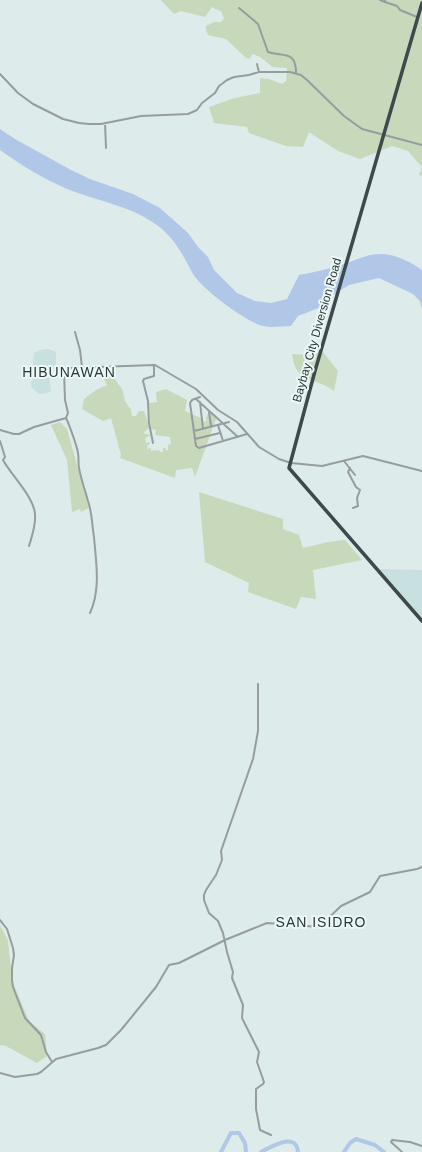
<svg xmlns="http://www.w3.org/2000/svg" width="422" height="1152" font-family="Arial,sans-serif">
	<rect width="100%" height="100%" fill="#ddebeb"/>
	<path fill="#c9e0e0" d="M48 349 56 352V364L49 374 51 392 39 394 31 387 34 353 40 350Z
		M379 569 422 570V621Z"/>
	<path fill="#c8d8bb" d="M161 0H422V176L419 175 422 167 408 151 392 146 360 159 338 151 309 132 303 147 286 146 249 133 247 127 214 123 209 107 235 98 260 93V78L269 79 282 84 286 81 287 68 273 67 260 57 253 54 249 59 245 57 226 39 208 35 206 30V26L214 22H221L224 18 221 11 215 9 212 7 205 17 181 11 174 14Z
		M323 352 338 371 334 391C316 376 296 386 292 354L309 355Z
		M108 370 122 389 125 401 131 410 132 416H136L139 411H144L150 427 143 433 151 435 145 438 146 443 150 442V444L147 445 148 449 151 448V451L159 450 160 452H163V448H165L166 450H168V445L171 444 170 437 155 435 156 430 151 429 149 403 157 402 156 392 166 389 187 400 185 411 203 419 204 422 207 421 206 418 209 411 217 416 195 477 192 468 176 470 175 478 120 458 121 455 111 418 103 421 82 409 84 399 96 390 107 385 100 371Z
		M60 422 67 429 89 508 81 512 80 509 72 512 67 460 51 425Z
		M199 492 283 519V529L299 535 303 548 328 542 345 540 362 560 313 570 316 599 301 597 296 609 248 592 249 583 205 562Z
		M0 925 8 940 12 980 23 1007 29 1021 45 1034 47 1056 37 1063 6 1046 0 1045Z"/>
	<path fill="#b0c7e8" d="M0 129 15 139 71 170 90 179 133 194 160 208 188 233 198 247 208 257 214 270 237 293 255 301 271 303 287 299 299 275C313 272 327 270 341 265 354 261 368 253 383 254 397 255 411 262 422 270V309L420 301 413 294 379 278 349 285 326 299 321 307 298 316 291 326C281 326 272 328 263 326 245 321 203 290 193 274 185 259 176 241 162 229 135 206 98 202 65 188 42 178 21 165 0 150Z"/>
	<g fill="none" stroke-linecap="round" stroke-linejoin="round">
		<path stroke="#b0c7e8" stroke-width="4" d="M221 1152 231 1133H239L245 1143 246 1152
			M261 1152C271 1147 296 1131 298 1152
			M344 1152 350 1143 356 1139 375 1145 384 1152"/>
		<path stroke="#979c9f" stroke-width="2" d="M380 0 385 2
			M385 0V2L397 6 400 10 417 17
			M239 8 258 24 268 52C283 57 296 50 296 73
			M257 64 259 72
			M0 74 18 93 33 104 63 119 79 123 89 124H101L141 116 188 114 197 110 202 103 215 93 219 86 227 80 234 77 249 75 259 72H290L301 75 307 80 344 116 362 129 422 145
			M105 123 106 148
			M75 332 80 350 82 367
			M200 397 192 400 190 403 196 446 199 448 247 434
			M196 399 238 437
			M200 402 203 429
			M209 412 211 426
			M66 418C69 424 77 446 78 453 79 458 78 463 79 468 81 479 85 490 88 501 92 512 92 525 94 537 96 562 101 589 90 613
			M218 425 223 441
			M0 430 14 434H19L34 427 66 418 68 413 65 400 64 371 67 368 155 365 196 389 218 410 237 422 259 447 279 459 291 463 322 466 363 456 422 471
			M194 431 229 422
			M195 439 220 433
			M0 441 5 457 3 460C11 475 35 498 35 515 36 525 32 536 29 546
			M153 443 149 423 148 401 143 381 144 379 154 376V365
			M344 461 355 475
			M350 468 348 472 356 487 360 490 357 498 358 506 353 508
			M258 684V731L253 759 221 851 222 860 216 875 206 890 204 895V900L209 913 218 921 223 933 227 952 233 972 232 978 243 1005 242 1018 259 1052 257 1062 264 1082 263 1084 256 1089V1109L260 1130 271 1135
			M0 920 7 929 13 948 14 955 12 968V980L13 987 25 1018 41 1035 46 1052 52 1062
			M0 1073 15 1077 37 1074 41 1072 56 1059 98 1048 106 1045 121 1030 156 987 169 965 179 963 225 940 267 923 319 927 341 906 370 892 380 876 417 869 422 867
			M402 1152 391 1142 392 1140 410 1142 422 1146"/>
		<path stroke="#3f494d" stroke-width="3.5" d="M422 3 315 371 289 468 422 621"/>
	</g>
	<g text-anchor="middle" stroke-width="4" stroke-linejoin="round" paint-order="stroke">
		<g font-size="12" fill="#2f3434" stroke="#eaf9f8">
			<text transform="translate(317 330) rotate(-74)" y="4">Baybay City Diversion Road</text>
		</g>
		<g font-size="14" letter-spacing="1" fill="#2f3434" stroke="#eaf9f8">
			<text x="69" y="377">HIBUNAWAN</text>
			<text x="321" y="927">SAN ISIDRO</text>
		</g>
	</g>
</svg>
